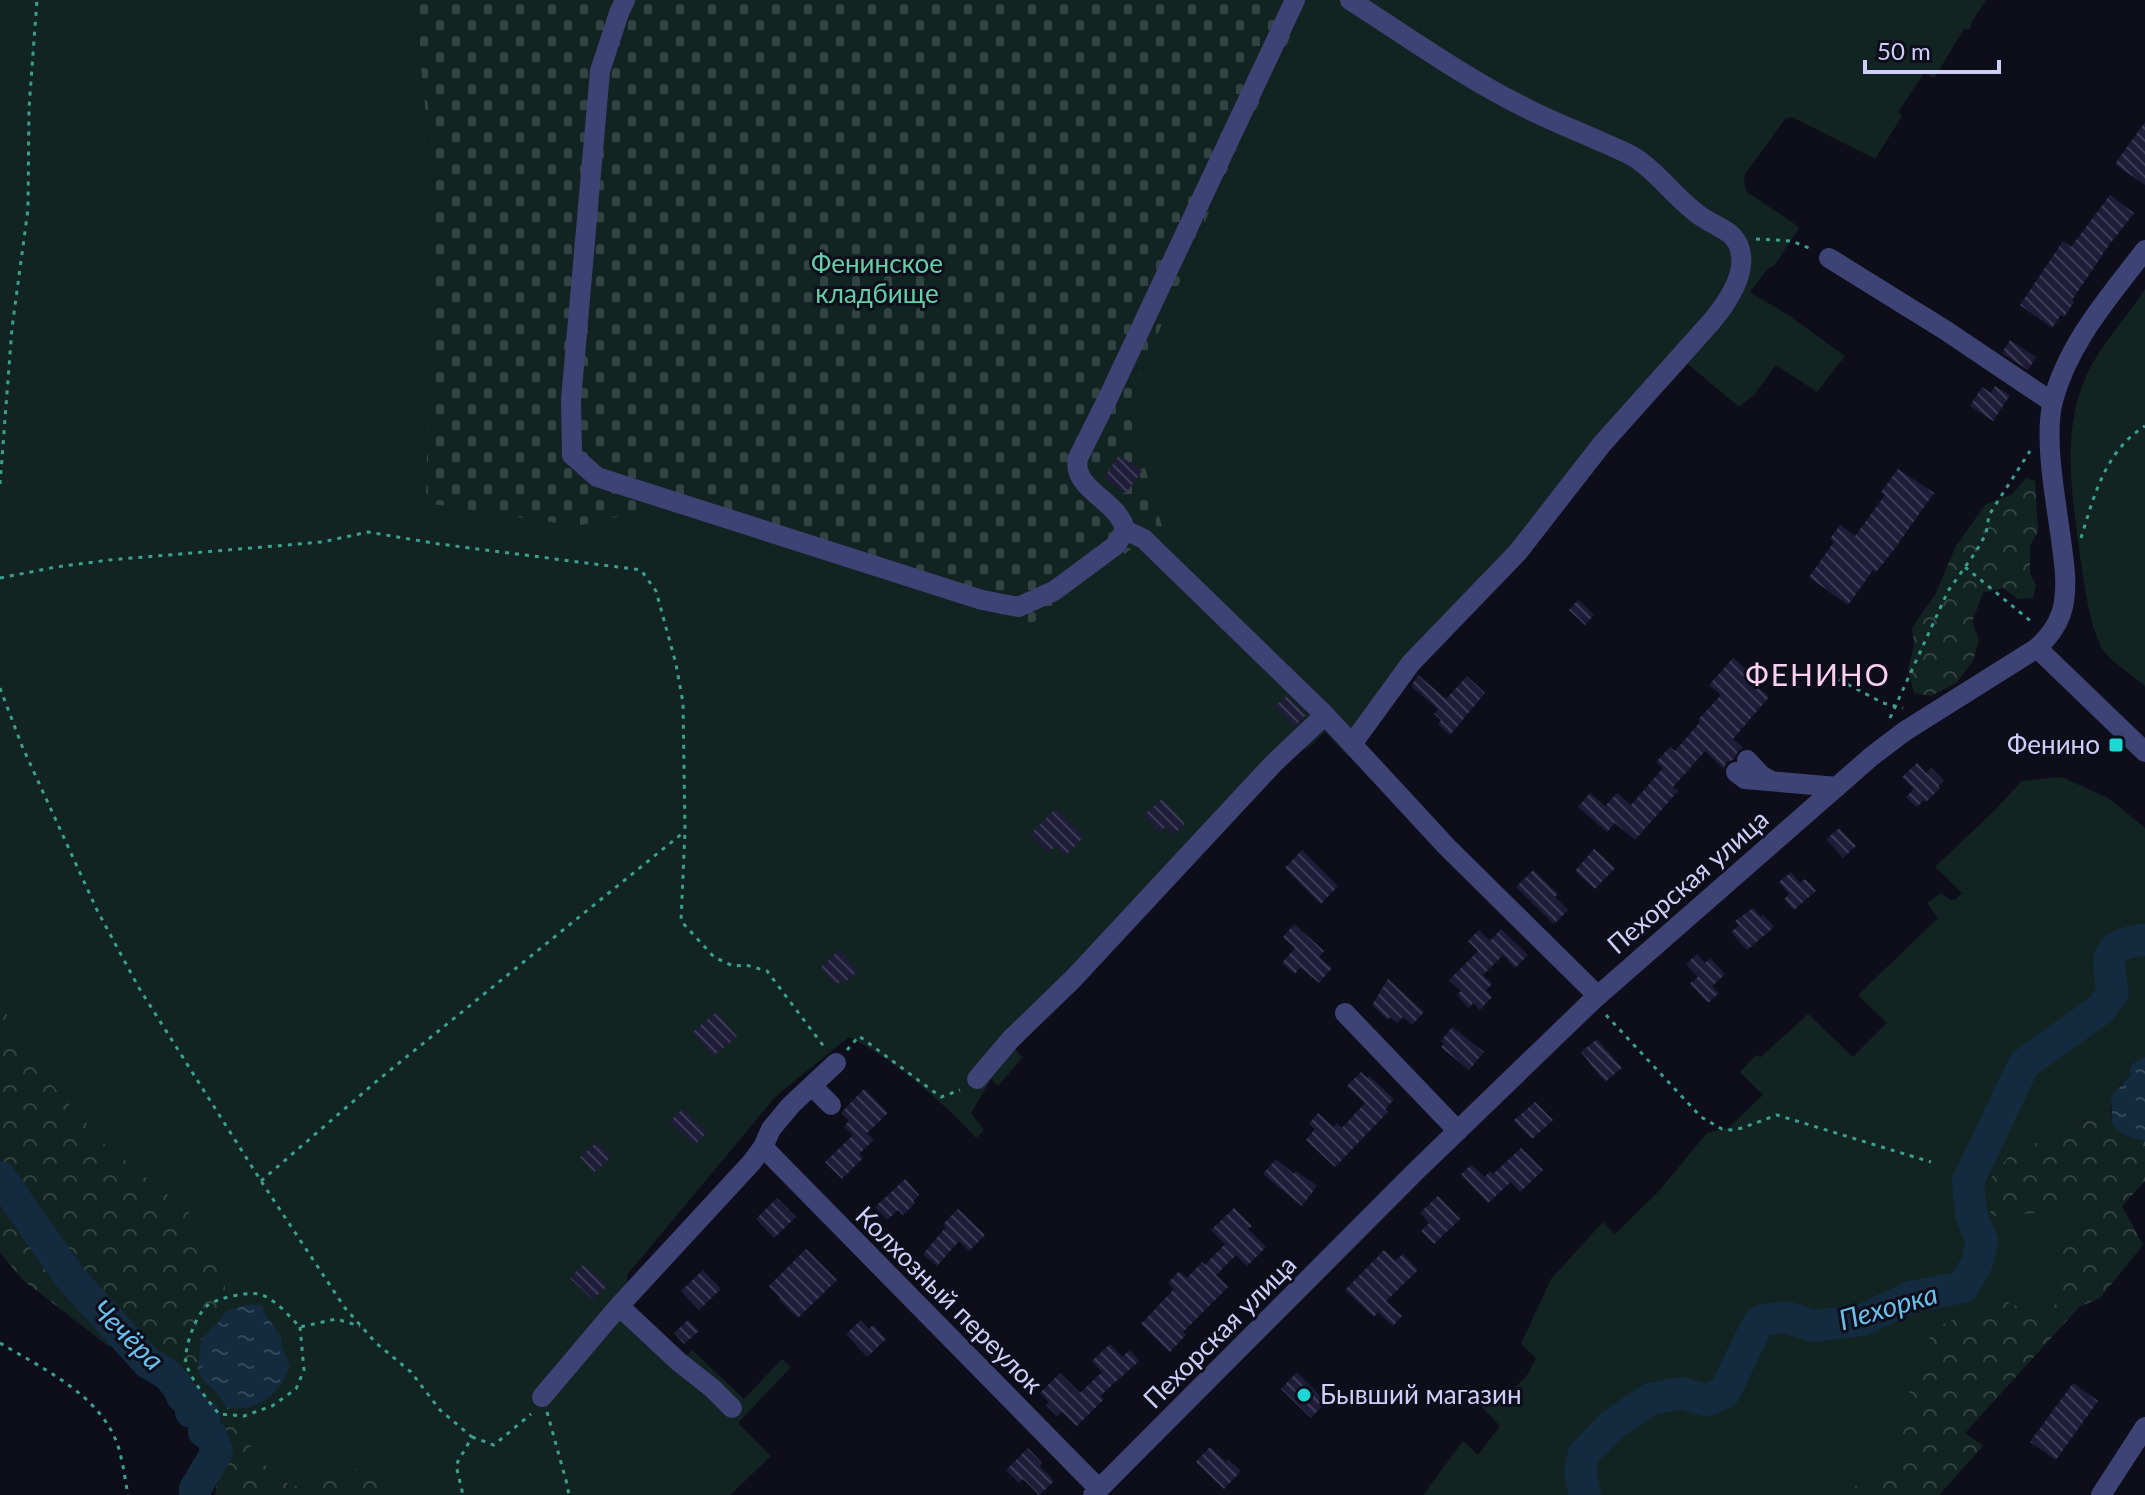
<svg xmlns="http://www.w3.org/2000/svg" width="2145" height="1495" font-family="Lato,sans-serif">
	<defs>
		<pattern id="forest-crowns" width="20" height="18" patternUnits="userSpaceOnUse" patternTransform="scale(2)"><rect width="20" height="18" fill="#122422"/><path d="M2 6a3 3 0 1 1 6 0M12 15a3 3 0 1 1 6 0" fill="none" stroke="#334343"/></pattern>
		<pattern id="cemetery-stones" width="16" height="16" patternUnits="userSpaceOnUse" patternTransform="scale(2)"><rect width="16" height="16" fill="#122422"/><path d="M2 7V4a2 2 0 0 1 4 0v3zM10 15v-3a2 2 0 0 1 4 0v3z" fill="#334343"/></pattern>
		<pattern id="water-ripples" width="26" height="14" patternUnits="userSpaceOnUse" patternTransform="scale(2)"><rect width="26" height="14" fill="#132a3f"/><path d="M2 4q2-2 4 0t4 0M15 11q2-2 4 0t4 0" fill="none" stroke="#34485c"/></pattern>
		<pattern id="building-back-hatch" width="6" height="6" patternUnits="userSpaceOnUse" patternTransform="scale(2)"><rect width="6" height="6" fill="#1f1c3a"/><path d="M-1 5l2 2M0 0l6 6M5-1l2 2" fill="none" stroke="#3e3c57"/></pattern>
	</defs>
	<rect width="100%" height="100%" fill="#0e0e1b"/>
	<path fill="#122422" d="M0 0H414L433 184 668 505 744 528 1031 623 1161 526 1127 407 1221 184 1308 0H1986L1972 21 1970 29H1964L1934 78 1924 73 1898 112 1902 116 1875 159 1792 117 1786 118 1745 174 1744 184 1747 192 1792 222 1799 228 1774 266 1768 268 1750 292 1791 317 1845 356 1817 392 1776 365 1754 395 1739 407 1688 364C1592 464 1503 570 1413 675 1390 701 1373 732 1349 757L1325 732 1306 750 1301 748 1014 1047 1022 1058 998 1086 991 1079 971 1113 984 1130 976 1138C942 1101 895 1060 849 1037L776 1096 627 1275 628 1305 684 1358 692 1350 744 1399 782 1359 791 1367 738 1423 771 1456 730 1495H398L392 1479 304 1489 276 1479 235 1425 248 1375 225 1316V1278L190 1214 106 1145 54 1087 0 1004Z
		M2145 289V686C2134 676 2105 658 2100 645 2089 619 2085 590 2081 562 2073 504 2061 437 2084 381 2098 347 2125 320 2145 289Z
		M2062 777 2110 799 2145 828V1057C2135 1061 2129 1063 2130 1074L2120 1085 2110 1108 2112 1124 2086 1120 2012 1154 1987 1182 1992 1215 2084 1210 2089 1223 2058 1256 2057 1303 2040 1317 1911 1383 1897 1470 1833 1495H1423L1463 1441 1478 1455 1500 1426 1480 1405 1491 1390 1502 1401 1528 1374 1536 1358 1521 1344 1551 1279 1603 1222 1615 1234 1658 1192 1707 1133 1728 1128 1763 1095 1740 1072 1756 1055 1761 1057 1808 1014 1853 1057 1887 1023 1858 995 1938 918 1927 903 1941 893 1950 900 1956 899 1962 893 1935 867 1993 812 2022 781Z"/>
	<path fill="url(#forest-crowns)" d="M2026 478 2035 481 2038 531 2030 546V574L2036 585 2033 598 2018 599 2003 588 1983 593 1972 622 1979 640 1973 661 1956 683 1931 696 1914 693 1908 669 1914 645 1912 628 1935 595 1956 546 1985 505 2012 494Z
		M0 1004 54 1087 106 1145 190 1213 225 1278V1316L248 1374 235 1425 276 1479 304 1489 322 1473 378 1467 392 1479 398 1495H215L220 1461 171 1371 107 1345 23 1280 0 1253Z
		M2087 1120 2112 1124 2118 1131 2130 1137 2145 1141V1181L2122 1206 2143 1245 2100 1298 2079 1307 1965 1433 1983 1446 1939 1495H1833L1897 1470 1911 1383 1934 1328 2002 1299 2040 1317 2057 1303 2058 1256 2089 1223 2084 1210 1991 1216 1987 1182 2011 1154Z"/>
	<path fill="url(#cemetery-stones)" d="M414 0H1308L1221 184 1127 407 1162 526 1031 624 744 528 668 505 577 526 426 503 433 184Z"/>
	<path fill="url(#water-ripples)" d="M2145 1057V1141L2130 1137 2118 1131 2112 1124 2111 1097 2130 1075C2129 1063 2135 1061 2145 1057Z
		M244 1305H262L267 1317 281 1337 282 1347 290 1365C285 1382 270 1401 253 1406 245 1409 235 1408 227 1409L218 1394 202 1379 198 1369 201 1339 218 1323 225 1312Z"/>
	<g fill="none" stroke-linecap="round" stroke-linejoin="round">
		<path stroke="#132a3f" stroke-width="32" d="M0 1177 69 1276 148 1363 167 1374 178 1387 182 1396 193 1405 191 1412 204 1416V1432L211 1435 217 1452 195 1489V1495
			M1585 1495 1580 1472 1584 1454 1612 1425 1650 1399 1681 1393 1706 1400 1724 1393C1737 1369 1746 1344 1760 1321L1786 1317 1813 1326 1862 1320 1911 1297 1963 1287 1977 1263 1982 1241 1971 1215 1968 1181 2024 1064 2101 1009 2113 992C2106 957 2104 944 2145 940"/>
	</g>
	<path fill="url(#building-back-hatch)" d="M2145 122V185L2115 164Z
		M2110 195 2134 213 2109 245 2072 300 2074 302 2064 317 2061 315 2052 328 2020 305 2063 241 2071 247Z
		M2010 340 2036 357 2028 370 2002 353Z
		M1995 386 2010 395 1993 421 1970 406 1982 387 1991 393Z
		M1119 455 1142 471 1126 493 1104 478Z
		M1898 469 1934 493 1893 551 1876 572 1873 570 1848 605 1809 577 1834 542 1830 539 1840 525 1855 536 1885 495 1881 492Z
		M1578 600 1594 615 1585 625 1569 610Z
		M1733 658 1757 679 1753 683 1769 697 1733 739 1743 748 1738 751 1734 759 1726 763 1724 769 1705 751 1673 787 1678 791 1635 840 1615 823 1607 832 1578 807 1590 793 1605 806 1617 793 1631 805 1663 768 1656 762 1670 747 1675 751 1700 722 1698 720 1721 695 1709 685Z
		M1418 675 1446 699 1467 676 1485 693 1450 735 1438 724 1441 720 1434 714 1438 709 1411 686Z
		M1287 696 1306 715 1294 727 1275 706Z
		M1917 763 1926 773 1931 768 1944 781 1938 786 1940 788 1926 802 1924 800 1917 807 1906 797 1914 789 1902 777Z
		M1162 799 1185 824 1173 835 1165 827 1159 833 1144 815Z
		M1056 808 1084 837 1065 856 1056 846 1048 853 1030 835Z
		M1839 828 1856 846 1843 858 1826 839Z
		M1594 849 1615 868 1595 889 1575 871Z
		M1302 850 1338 886 1321 904 1285 868Z
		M1533 870 1558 894 1555 897 1568 910 1554 924 1516 887Z
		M1791 872 1800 883 1805 879 1816 891 1794 910 1784 899 1789 894 1779 882Z
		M1753 908 1761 917 1763 915 1774 927 1747 950 1731 932 1739 925 1735 921Z
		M1294 924 1324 951 1319 957 1332 968 1319 983 1300 967 1295 974 1282 963 1295 948 1283 937Z
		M1501 929 1528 955 1515 968 1503 955 1483 975 1492 984 1486 990 1492 997 1480 1010 1473 1003 1469 1008 1457 995 1461 991 1449 980 1478 951 1468 941 1479 930 1490 941Z
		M840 950 858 971 844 983 842 980 836 985 821 967Z
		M1697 954 1705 963 1710 958 1725 974 1712 986 1719 993 1708 1003 1690 983 1698 977 1686 964Z
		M1388 979 1424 1012 1412 1025 1403 1017 1397 1023 1390 1017 1388 1020 1372 1005Z
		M716 1012 737 1037 713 1056 693 1032Z
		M1452 1027 1484 1052 1469 1070 1441 1047 1444 1044 1441 1041Z
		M1597 1039 1622 1068 1605 1082 1581 1052Z
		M1361 1072 1367 1078 1369 1076 1394 1099 1385 1110 1388 1112 1335 1167 1306 1140 1315 1129 1309 1124 1318 1113 1333 1127 1337 1123 1342 1128 1365 1103 1347 1086Z
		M864 1089 888 1113 867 1133 874 1140 859 1154 863 1158 842 1179 825 1162 853 1135 844 1126 849 1121 841 1113Z
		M1535 1102 1553 1120 1532 1139 1514 1120Z
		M682 1109 707 1132 695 1145 670 1122Z
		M597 1142 611 1157 594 1172 580 1157Z
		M1521 1148 1543 1170 1520 1192 1511 1182 1488 1203 1461 1174 1471 1165 1485 1177 1490 1171 1493 1174Z
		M1276 1159 1294 1174 1296 1171 1317 1186 1302 1206 1263 1174Z
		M905 1179 919 1195 913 1201 915 1203 903 1215 898 1210 887 1220 875 1207Z
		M1438 1196 1460 1219 1434 1244 1421 1231 1429 1223 1420 1213Z
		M777 1198 796 1217 774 1238 756 1219Z
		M1234 1208 1252 1226 1248 1229 1266 1247 1247 1266 1236 1255 1216 1275 1228 1287 1183 1332 1186 1335 1170 1352 1141 1324 1174 1289 1168 1283 1179 1271 1187 1278 1202 1262 1205 1265 1225 1244 1211 1230Z
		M958 1209 985 1235 969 1251 959 1241 937 1266 923 1254 946 1227 943 1224Z
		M806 1249 837 1280 798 1318 778 1299 780 1297 769 1286Z
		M1384 1250 1395 1261 1403 1254 1418 1270 1386 1301 1402 1316 1393 1326 1378 1312 1374 1317 1345 1290Z
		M584 1264 607 1286 593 1300 570 1278Z
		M703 1270 721 1289 699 1310 681 1291Z
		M688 1320 699 1331 684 1344 674 1333Z
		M861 1320 869 1329 873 1325 886 1339 867 1357 846 1334Z
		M1110 1344 1122 1357 1130 1350 1139 1361 1100 1396 1104 1399 1077 1426 1062 1412 1057 1416 1046 1405 1049 1402 1040 1393 1060 1373 1080 1393 1102 1372 1092 1361Z
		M1297 1372 1326 1402 1311 1418 1281 1389Z
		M2073 1383 2098 1401 2056 1460 2030 1442Z
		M1210 1447 1226 1462 1228 1459 1241 1471 1224 1489 1196 1462Z
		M1028 1448 1042 1463 1040 1466 1054 1481 1039 1495 1023 1479 1019 1483 1006 1470Z"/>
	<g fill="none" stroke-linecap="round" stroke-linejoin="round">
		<path stroke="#3ba08e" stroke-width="3" stroke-dasharray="4 6" stroke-linecap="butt" d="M1756 239 1792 241 1811 249
			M0 484 12 328 28 209 29 108 37 0
			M2081 538C2094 496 2105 451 2145 426
			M1965 567 2033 623
			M0 578 56 567 109 560 322 542 368 532 439 544 641 570 656 591 676 664 683 703 685 831 681 921 714 957 733 966 746 965 767 971 825 1048
			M1830 675 1883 703 1903 708
			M0 688 22 746 97 910 139 988 261 1181 345 1308 376 1343 411 1372 440 1410 472 1437 456 1465 463 1495
			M1890 718 1948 591 1975 553 1986 534 1989 515 2030 451
			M1606 1015 1701 1117 1722 1129 1731 1130 1742 1128 1777 1115 1931 1162
			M847 1050 859 1036 941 1097 960 1090
			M261 1181 378 1080 684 832
			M300 1327 304 1370 296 1389 272 1406 244 1416 219 1414C209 1402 188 1376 186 1362 184 1347 196 1314 208 1305 218 1298 251 1290 262 1295 277 1301 289 1316 300 1327L336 1319 360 1326
			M0 1343C43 1369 101 1395 118 1446 123 1462 125 1479 128 1495
			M547 1412 567 1484 569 1495
			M472 1437 494 1445 531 1414"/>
		<path stroke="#3e4375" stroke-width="20" d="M625 0 619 13 600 71 571 400 572 455 597 477 982 600 1018 607 1054 591 1116 545 1125 530C1119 500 1071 490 1078 458L1108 398 1295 0
			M1350 0C1408 37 1465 78 1526 108 1551 121 1578 131 1604 143 1615 148 1627 152 1637 159 1662 176 1679 203 1705 219 1719 228 1736 232 1740 250 1747 275 1726 304 1712 321L1602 444 1518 552 1411 663 1352 744
			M1829 258 1945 330 2052 402
			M1125 530 1144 539 1152 547 1325 715 1447 847 1598 996
			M2037 648 2145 752
			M1747 760 1762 776 1770 780
			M1736 772 1745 779 1837 787
			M1345 1013 1458 1131
			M977 1079 1011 1039 1073 979 1274 763 1325 715
			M812 1086 831 1105
			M763 1147 1099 1489
			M619 1306 679 1362 712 1388 732 1408
			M542 1397 619 1306 752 1162 763 1147 771 1129 791 1105 836 1063
			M1093 1495 1416 1171 1592 1001 1872 756 1905 731 2037 648C2048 638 2056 628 2061 614 2068 593 2065 568 2062 547 2057 506 2043 439 2053 401 2068 343 2110 296 2145 250
			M2101 1495 2145 1427"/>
	</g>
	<g fill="#1cd7d4" stroke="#0e0e1b" stroke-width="3">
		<rect x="2108" y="737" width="16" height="16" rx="4"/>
		<circle cx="1304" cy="1395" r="8"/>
	</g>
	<g text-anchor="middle" stroke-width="6" stroke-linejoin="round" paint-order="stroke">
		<g font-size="26" fill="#65cea7" stroke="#0e0e1b">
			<text x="877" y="273">Фенинское<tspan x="877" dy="30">кладбище</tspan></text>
		</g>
		<g font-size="26" fill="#cecef9" stroke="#0e0e1b" text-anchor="end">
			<text x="2100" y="754">Фенино</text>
			<text x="1320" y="1404" text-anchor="start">Бывший магазин</text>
		</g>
		<g font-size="26" fill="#cecef9" stroke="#0e0e1b">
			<text transform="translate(1688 882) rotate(-41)" y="9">Пехорская улица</text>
			<text transform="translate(949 1300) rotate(45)" y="9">Колхозный переулок</text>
			<text transform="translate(1220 1332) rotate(-45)" y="9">Пехорская улица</text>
		</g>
		<g font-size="28" font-style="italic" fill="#69bfec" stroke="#0e0e1b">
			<text transform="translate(1888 1307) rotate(-16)" y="10">Пехорка</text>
			<text transform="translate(128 1335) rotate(44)" y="10">Чечёра</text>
		</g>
		<g font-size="30" letter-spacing="2" fill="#f9d0ef" stroke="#0e0e1b">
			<text x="1818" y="686">ФЕНИНО</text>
		</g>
	</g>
	<path d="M1865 60v12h134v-12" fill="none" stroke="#cecef9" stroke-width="4"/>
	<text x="1877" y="60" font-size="24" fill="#cecef9" stroke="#0e0e1b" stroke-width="6" paint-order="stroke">50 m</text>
</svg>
